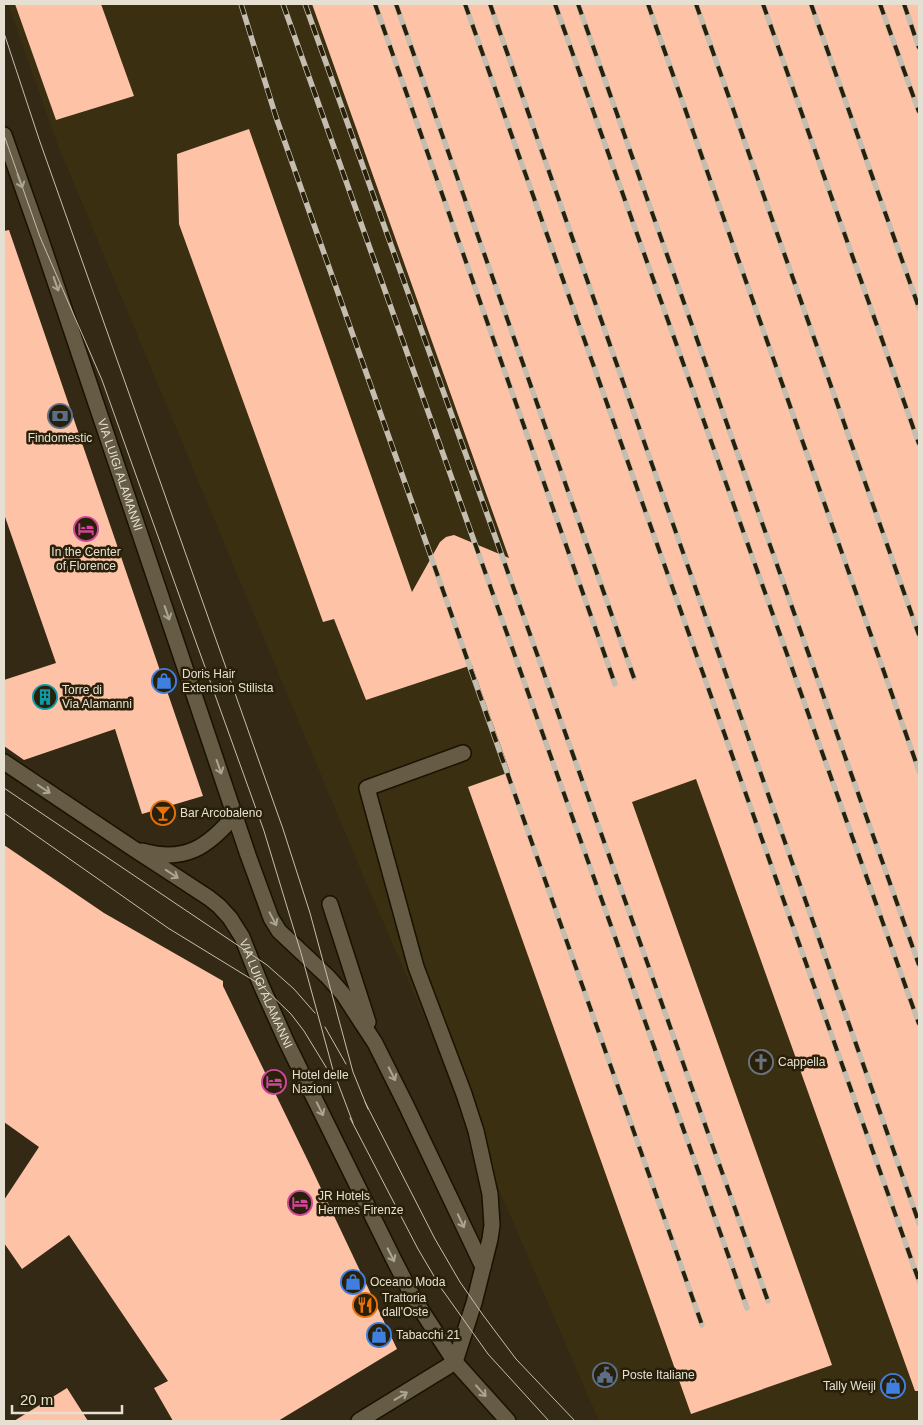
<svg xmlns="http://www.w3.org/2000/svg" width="923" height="1425" font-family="Arial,sans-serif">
	<rect width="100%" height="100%" fill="#332914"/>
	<path fill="#3b2f12" d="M8 4H919V1421H599L364 878 57 143Z"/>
	<path fill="#fec3a7" d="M15 4H101L134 96 56 120Z
		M312 4H919V1391H915L696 779 632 802 832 1365 691 1414 468 787 510 772 472 665 366 700 334 619 323 622 179 224 177 154 249 129 412 592 440 542 446 537 454 535 509 558Z
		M9 230 203 796 142 814 115 729 24 760 4 746V680L56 663 4 514V231Z
		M4 845 104 913 223 981V986L309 1163 397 1349 278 1421H173L154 1388 168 1381 69 1235 22 1269 4 1243V1200L39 1147 4 1122Z
		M67 1388 88 1421H14Z"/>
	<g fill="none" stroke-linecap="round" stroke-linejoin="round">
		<defs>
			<g id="minor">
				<path id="s1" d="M4 135 40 237 248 855 271 918 279 931 328 977 343 994 375 1043 406 1105 483 1267"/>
				<path id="s2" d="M4 762 131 847 209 898 219 906 230 918 242 937 261 985 287 1043 393 1258 414 1299 455 1362 508 1421"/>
				<path d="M142 851C185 863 208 847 235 815"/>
				<path d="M330 904 368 1022"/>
				<path d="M455 1362 474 1303 490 1239 492 1225 490 1194 476 1131 464 1094 416 967 367 788 463 753"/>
				<path d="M359 1421 455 1362"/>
			</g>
		</defs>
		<use href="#minor" stroke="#1a1200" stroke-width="18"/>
		<use href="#minor" stroke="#665c45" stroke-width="15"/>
		<path stroke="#c5beb0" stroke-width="1" d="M4 33 39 139 283 829 310 913 353 1072 368 1109
			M4 135 40 237 102 380 137 478 264 831 301 953 333 1070 353 1123
			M4 788 267 965 294 989 315 1013
			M4 813 168 928 261 985 291 1014 304 1031 329 1072
			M325 1027 346 1064
			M365 1102 435 1239 460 1282 483 1315 516 1359 575 1421
			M350 1118 418 1249 441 1288 488 1354 549 1421"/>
		<defs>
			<path id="rail" d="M241 4 276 117 702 1325
				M283 4 747 1308
				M305 4 768 1301
				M375 4 615 684
				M396 4 634 678
				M465 4 919 1281
				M490 4 919 1223
				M555 4 919 1024
				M578 4 919 965
				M648 4 919 771
				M696 4 919 635
				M763 4 919 444
				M811 4 919 308
				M880 4 919 112
				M904 4 919 48"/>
		</defs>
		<use href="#rail" stroke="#c5beb0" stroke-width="5.5"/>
		<use href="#rail" stroke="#29200a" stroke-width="4" stroke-dasharray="11" stroke-linecap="butt"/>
	</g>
	<defs><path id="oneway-shaft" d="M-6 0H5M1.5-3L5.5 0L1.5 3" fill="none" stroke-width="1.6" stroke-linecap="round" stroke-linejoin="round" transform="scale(1.25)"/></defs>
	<g stroke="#aca593">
		<use href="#oneway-shaft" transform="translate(20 181) rotate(70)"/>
		<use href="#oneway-shaft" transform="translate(56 284) rotate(71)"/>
		<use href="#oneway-shaft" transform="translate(167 613) rotate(71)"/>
		<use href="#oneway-shaft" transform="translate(219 767) rotate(71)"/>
		<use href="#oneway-shaft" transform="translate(44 789) rotate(34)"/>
		<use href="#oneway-shaft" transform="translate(172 874) rotate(33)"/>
		<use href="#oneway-shaft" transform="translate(273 919) rotate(62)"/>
		<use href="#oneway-shaft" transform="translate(392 1074) rotate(63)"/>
		<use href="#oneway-shaft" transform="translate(320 1109) rotate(64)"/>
		<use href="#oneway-shaft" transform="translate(461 1221) rotate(65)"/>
		<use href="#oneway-shaft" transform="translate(391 1255) rotate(63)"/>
		<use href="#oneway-shaft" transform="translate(481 1391) rotate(48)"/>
		<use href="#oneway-shaft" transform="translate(401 1396) rotate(-31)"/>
	</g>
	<defs>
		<symbol id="bank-ring" viewBox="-11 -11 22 22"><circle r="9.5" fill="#29200a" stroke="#5c6f8a" stroke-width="1.5"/><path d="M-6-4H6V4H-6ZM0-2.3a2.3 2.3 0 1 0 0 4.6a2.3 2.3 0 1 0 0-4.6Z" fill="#5c6f8a"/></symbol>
		<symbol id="hotel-ring" viewBox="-11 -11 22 22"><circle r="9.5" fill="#29200a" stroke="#d1479c" stroke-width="1.5"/><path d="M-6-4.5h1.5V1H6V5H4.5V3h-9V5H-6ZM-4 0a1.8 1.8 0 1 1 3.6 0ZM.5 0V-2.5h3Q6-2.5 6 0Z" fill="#d1479c"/></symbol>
		<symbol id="shop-ring" viewBox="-11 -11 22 22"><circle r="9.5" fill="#29200a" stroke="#3f7fe0" stroke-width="1.5"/><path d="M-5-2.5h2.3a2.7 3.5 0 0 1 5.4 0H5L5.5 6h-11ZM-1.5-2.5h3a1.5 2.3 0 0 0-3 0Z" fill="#3f7fe0"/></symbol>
		<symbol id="building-ring" viewBox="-11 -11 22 22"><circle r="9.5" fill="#29200a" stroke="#0f9aa8" stroke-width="1.5"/><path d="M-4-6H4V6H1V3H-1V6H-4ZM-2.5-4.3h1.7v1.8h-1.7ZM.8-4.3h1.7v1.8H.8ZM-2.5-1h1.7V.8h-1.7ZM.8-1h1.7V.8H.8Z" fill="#0f9aa8"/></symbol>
		<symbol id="bar-ring" viewBox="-11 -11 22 22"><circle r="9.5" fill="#29200a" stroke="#e8710a" stroke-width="1.5"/><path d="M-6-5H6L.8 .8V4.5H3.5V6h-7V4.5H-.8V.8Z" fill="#e8710a"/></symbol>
		<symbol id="church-ring" viewBox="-11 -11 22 22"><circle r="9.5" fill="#29200a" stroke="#6b7280" stroke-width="1.5"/><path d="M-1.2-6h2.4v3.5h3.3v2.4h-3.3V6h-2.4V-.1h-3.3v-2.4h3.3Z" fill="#6b7280"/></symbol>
		<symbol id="restaurant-ring" viewBox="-11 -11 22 22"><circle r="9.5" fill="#29200a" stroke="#e8710a" stroke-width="1.5"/><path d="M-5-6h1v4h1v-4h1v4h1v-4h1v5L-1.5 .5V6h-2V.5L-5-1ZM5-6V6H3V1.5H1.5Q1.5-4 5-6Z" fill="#e8710a"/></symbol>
		<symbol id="civic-ring" viewBox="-11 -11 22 22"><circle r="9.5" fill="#29200a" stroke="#5c6f8a" stroke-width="1.5"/><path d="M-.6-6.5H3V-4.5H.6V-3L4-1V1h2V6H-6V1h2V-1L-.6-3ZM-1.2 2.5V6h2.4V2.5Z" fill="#5c6f8a"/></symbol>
	</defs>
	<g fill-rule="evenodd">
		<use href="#bank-ring" x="46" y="402" width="28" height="28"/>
		<use href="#hotel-ring" x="72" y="515" width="28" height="28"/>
		<use href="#shop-ring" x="150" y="667" width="28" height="28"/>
		<use href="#building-ring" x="31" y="683" width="28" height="28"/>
		<use href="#bar-ring" x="149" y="799" width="28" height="28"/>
		<use href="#church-ring" x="747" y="1048" width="28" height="28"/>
		<use href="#hotel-ring" x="260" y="1068" width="28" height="28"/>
		<use href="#hotel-ring" x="286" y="1189" width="28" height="28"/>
		<use href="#shop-ring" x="339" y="1268" width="28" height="28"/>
		<use href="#restaurant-ring" x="351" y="1291" width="28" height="28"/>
		<use href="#shop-ring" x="365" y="1321" width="28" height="28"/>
		<use href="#civic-ring" x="591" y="1361" width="28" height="28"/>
		<use href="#shop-ring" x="879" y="1372" width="28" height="28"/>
	</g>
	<g text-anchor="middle" stroke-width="5" stroke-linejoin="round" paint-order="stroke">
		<g font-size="12" fill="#e6e0d3" stroke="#29200a" text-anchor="start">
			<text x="60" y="442" text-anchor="middle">Findomestic</text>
			<text x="86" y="556" text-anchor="middle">In the Center<tspan x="86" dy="14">of Florence</tspan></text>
			<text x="182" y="678">Doris Hair<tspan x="182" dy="14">Extension Stilista</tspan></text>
			<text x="62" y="694">Torre di<tspan x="62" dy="14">Via Alamanni</tspan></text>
			<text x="180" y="817">Bar Arcobaleno</text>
			<text x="778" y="1066">Cappella</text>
			<text x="292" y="1079">Hotel delle<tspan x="292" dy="14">Nazioni</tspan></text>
			<text x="318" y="1200">JR Hotels<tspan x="318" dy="14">Hermes Firenze</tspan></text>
			<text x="370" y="1286">Oceano Moda</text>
			<text x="382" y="1302">Trattoria<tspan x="382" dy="14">dall'Oste</tspan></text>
			<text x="396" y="1339">Tabacchi 21</text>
			<text x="622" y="1379">Poste Italiane</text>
			<text x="876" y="1390" text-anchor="end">Tally Weijl</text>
		</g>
		<g font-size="12" fill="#e6e0d3" stroke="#29200a">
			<text dy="4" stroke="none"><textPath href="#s1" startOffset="359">VIA LUIGI ALAMANNI</textPath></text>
			<text dy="4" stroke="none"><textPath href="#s2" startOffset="359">VIA LUIGI ALAMANNI</textPath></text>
		</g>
	</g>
	<rect width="923" height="1425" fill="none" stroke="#e6e0d3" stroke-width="10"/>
	<path d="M12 1405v8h110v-8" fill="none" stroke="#e6e0d3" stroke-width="2.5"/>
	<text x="20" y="1405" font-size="15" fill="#e6e0d3" stroke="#29200a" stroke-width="4" paint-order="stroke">20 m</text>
</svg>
